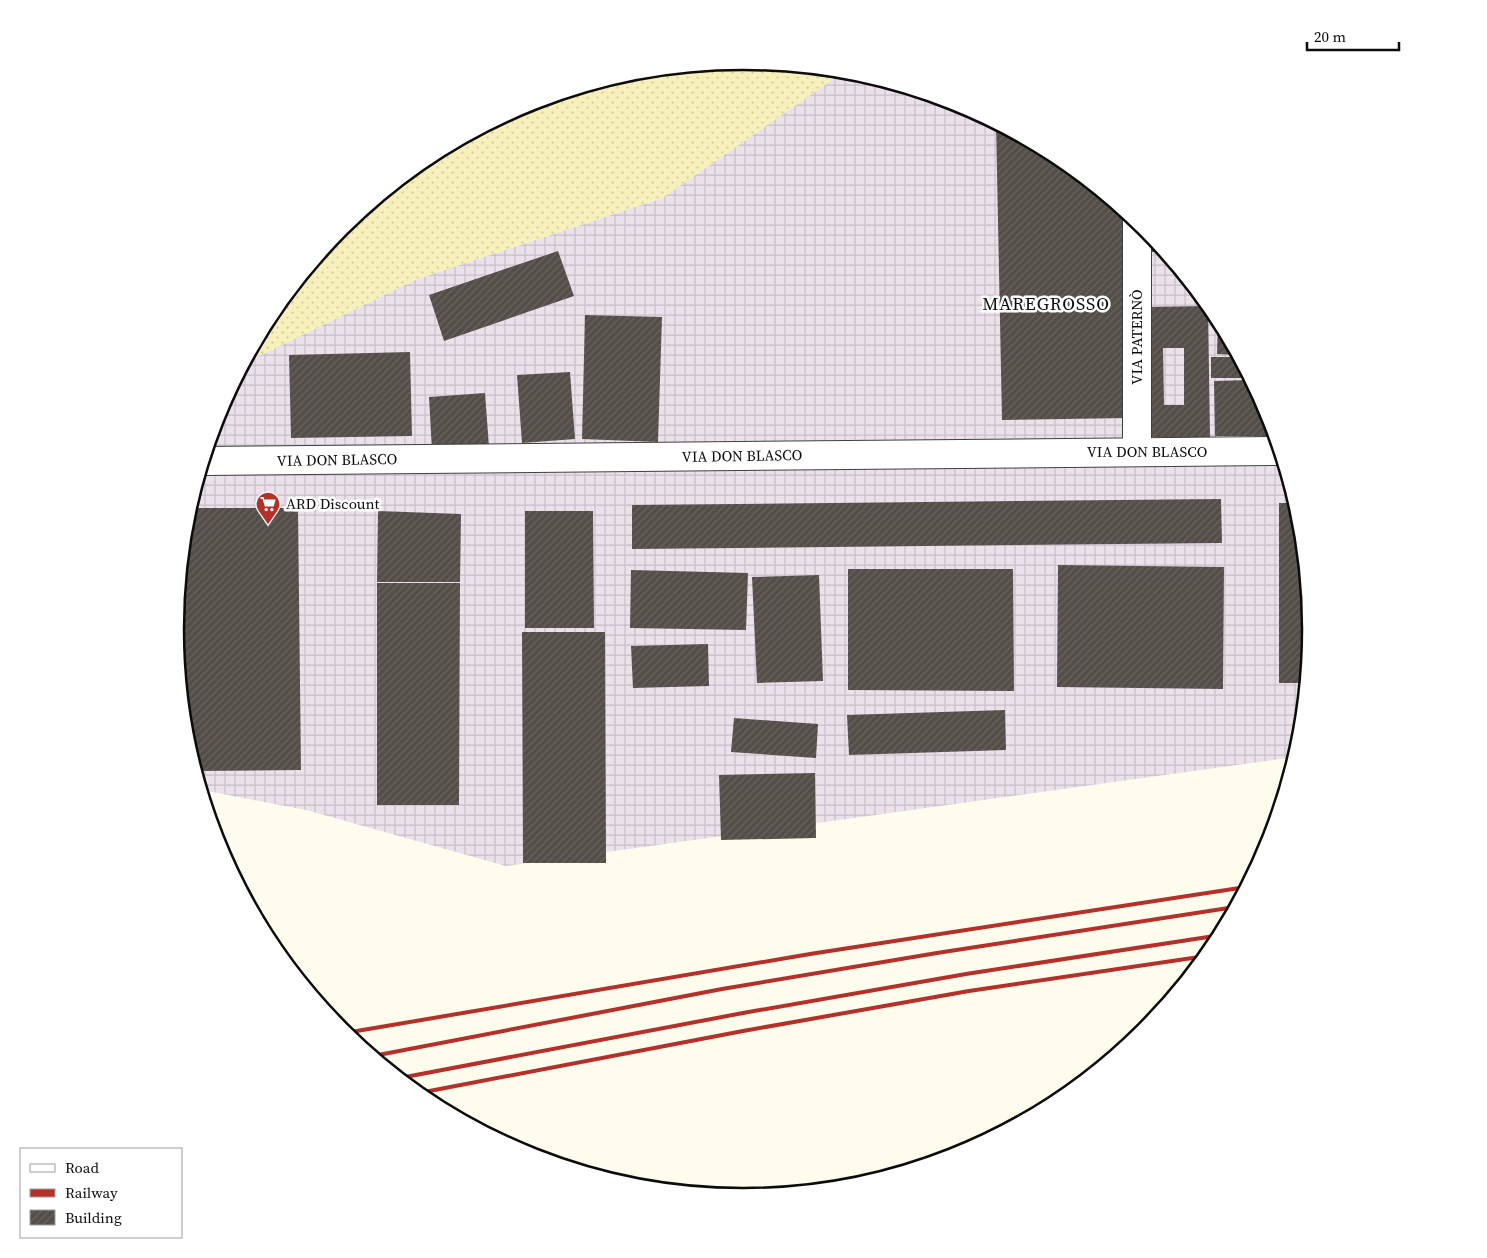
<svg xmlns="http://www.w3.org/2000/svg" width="1487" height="1258" font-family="'Source Serif 4',serif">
	<defs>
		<pattern id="industrial-grid" width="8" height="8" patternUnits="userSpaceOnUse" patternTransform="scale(1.25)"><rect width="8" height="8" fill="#ebe1eb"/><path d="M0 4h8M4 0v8" fill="none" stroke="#c8c0c8"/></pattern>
		<pattern id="sand-dots" width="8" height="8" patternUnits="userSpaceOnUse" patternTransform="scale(1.25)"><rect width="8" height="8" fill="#f8f0ba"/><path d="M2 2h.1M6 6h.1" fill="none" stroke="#d3cd9f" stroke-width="1.8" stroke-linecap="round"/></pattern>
		<pattern id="building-hatch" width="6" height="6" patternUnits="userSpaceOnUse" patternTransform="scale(1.25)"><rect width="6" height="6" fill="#544e49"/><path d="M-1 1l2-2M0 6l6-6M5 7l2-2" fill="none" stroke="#68635f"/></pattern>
	</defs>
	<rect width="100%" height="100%" fill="#fefcec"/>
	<path fill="url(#industrial-grid)" d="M845 71 855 72 961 105 1059 157 1145 228 1216 314 1268 412 1300 519 1311 629 1300 740 1295 757 506 866 306 810 202 790 187 739 176 629 187 518 219 411 248 358 263 354 417 279 662 198Z"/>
	<path fill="url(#sand-dots)" d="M744 61 845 71 662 198 417 279 263 354 248 358 272 313 342 227 428 157 526 104 633 72Z"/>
	<path fill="url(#building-hatch)" fill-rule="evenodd" d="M996 123 1059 157 1125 211 1129 418 1002 420Z
		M1145 228 1165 252H1142Z
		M558 251 574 296 444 341 429 295Z
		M1208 306 1210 437H1142L1141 307ZM1163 348H1184V405H1164Z
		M585 315 662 317 658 442 582 439Z
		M1218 317 1238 355 1217 354Z
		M410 352 412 436 291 438 289 355Z
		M1211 357H1239L1250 378H1211Z
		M570 372 575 439 522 443 517 375Z
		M1251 380 1268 412 1275 436H1215L1214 381Z
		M485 393 489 447 432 451 429 397Z
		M1221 499 1222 543 632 549V505Z
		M1279 503H1296L1300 519 1311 629 1306 683H1279Z
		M190 508H298L301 770 196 771 187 739 176 629 187 518Z
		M378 511 461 514 460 582H377Z
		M525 511H593L594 628H525Z
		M1058 565 1224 567 1223 689 1057 687Z
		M848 569H1013L1014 691 848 690Z
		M631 570 748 573 746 630 630 628Z
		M819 575 823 681 757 683 752 577Z
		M377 583H460L459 805H377Z
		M522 632H605L606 863H523Z
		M708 644 709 686 633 688 631 646Z
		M1005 710 1006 750 849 755 847 715Z
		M734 718 818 724 816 758 731 752Z
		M815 773 816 838 721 840 719 775Z"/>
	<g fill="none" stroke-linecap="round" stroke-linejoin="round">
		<defs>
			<path id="minor" d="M1137 452V221
				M204 461 1280 451"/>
		</defs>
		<use href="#minor" stroke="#3f3f3f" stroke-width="30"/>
		<use href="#minor" stroke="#fff" stroke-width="28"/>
		<path stroke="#b6302a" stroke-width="4" d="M345 1033 810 954 1246 887
			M373 1056 722 989 937 953 1235 907
			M400 1078 743 1013 966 974 1221 935
			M419 1093 743 1031 969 991 1206 956"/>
	</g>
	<defs>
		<symbol id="supermarket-pin" viewBox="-11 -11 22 30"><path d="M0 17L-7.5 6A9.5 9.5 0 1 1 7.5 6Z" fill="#b6302a" stroke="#fff"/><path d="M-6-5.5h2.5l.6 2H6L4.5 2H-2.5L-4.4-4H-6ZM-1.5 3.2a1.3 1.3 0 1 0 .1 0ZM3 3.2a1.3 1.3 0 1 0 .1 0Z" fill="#fff"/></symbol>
	</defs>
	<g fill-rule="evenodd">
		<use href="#supermarket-pin" x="254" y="490" width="28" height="38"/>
	</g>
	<g text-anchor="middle" stroke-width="5" stroke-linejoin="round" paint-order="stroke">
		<g font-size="15" fill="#0c0c0c" stroke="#fff">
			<text transform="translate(1137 337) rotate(-90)" y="5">VIA PATERNÒ</text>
			<text x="1147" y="457">VIA DON BLASCO</text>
			<text transform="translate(742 456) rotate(-1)" y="5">VIA DON BLASCO</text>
			<text transform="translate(337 460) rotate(-1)" y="5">VIA DON BLASCO</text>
		</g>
		<g font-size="15" fill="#0c0c0c" stroke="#fff" text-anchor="start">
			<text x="286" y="509">ARD Discount</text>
		</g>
		<g font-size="18" letter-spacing="1" fill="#0c0c0c" stroke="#fff">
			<text x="1046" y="310">MAREGROSSO</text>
		</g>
	</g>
	<path d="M0 0H1487V1258H0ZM184 629a559 559 0 1 1 1118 0a559 559 0 1 1-1118 0Z" fill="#fff" fill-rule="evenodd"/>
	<path fill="none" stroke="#0c0c0c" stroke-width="2.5" d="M184 629a559 559 0 1 1 1118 0a559 559 0 1 1-1118 0Z"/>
	<rect x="20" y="1148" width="162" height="90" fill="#ffffff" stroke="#9e9e9e"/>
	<rect x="30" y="1164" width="25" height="8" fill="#ffffff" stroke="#9e9e9e"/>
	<text x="65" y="1173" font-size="15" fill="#0c0c0c">Road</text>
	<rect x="30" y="1189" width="25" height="8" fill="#b6302a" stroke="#9e9e9e"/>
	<text x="65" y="1198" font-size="15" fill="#0c0c0c">Railway</text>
	<rect x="30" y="1210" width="25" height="15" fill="url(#building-hatch)" stroke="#9e9e9e"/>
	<text x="65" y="1223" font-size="15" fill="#0c0c0c">Building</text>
	<path d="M1307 42v8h92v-8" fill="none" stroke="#0c0c0c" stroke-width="2.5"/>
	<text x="1314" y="42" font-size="15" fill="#0c0c0c" stroke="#ffffff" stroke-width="4" paint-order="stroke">20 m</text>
</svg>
